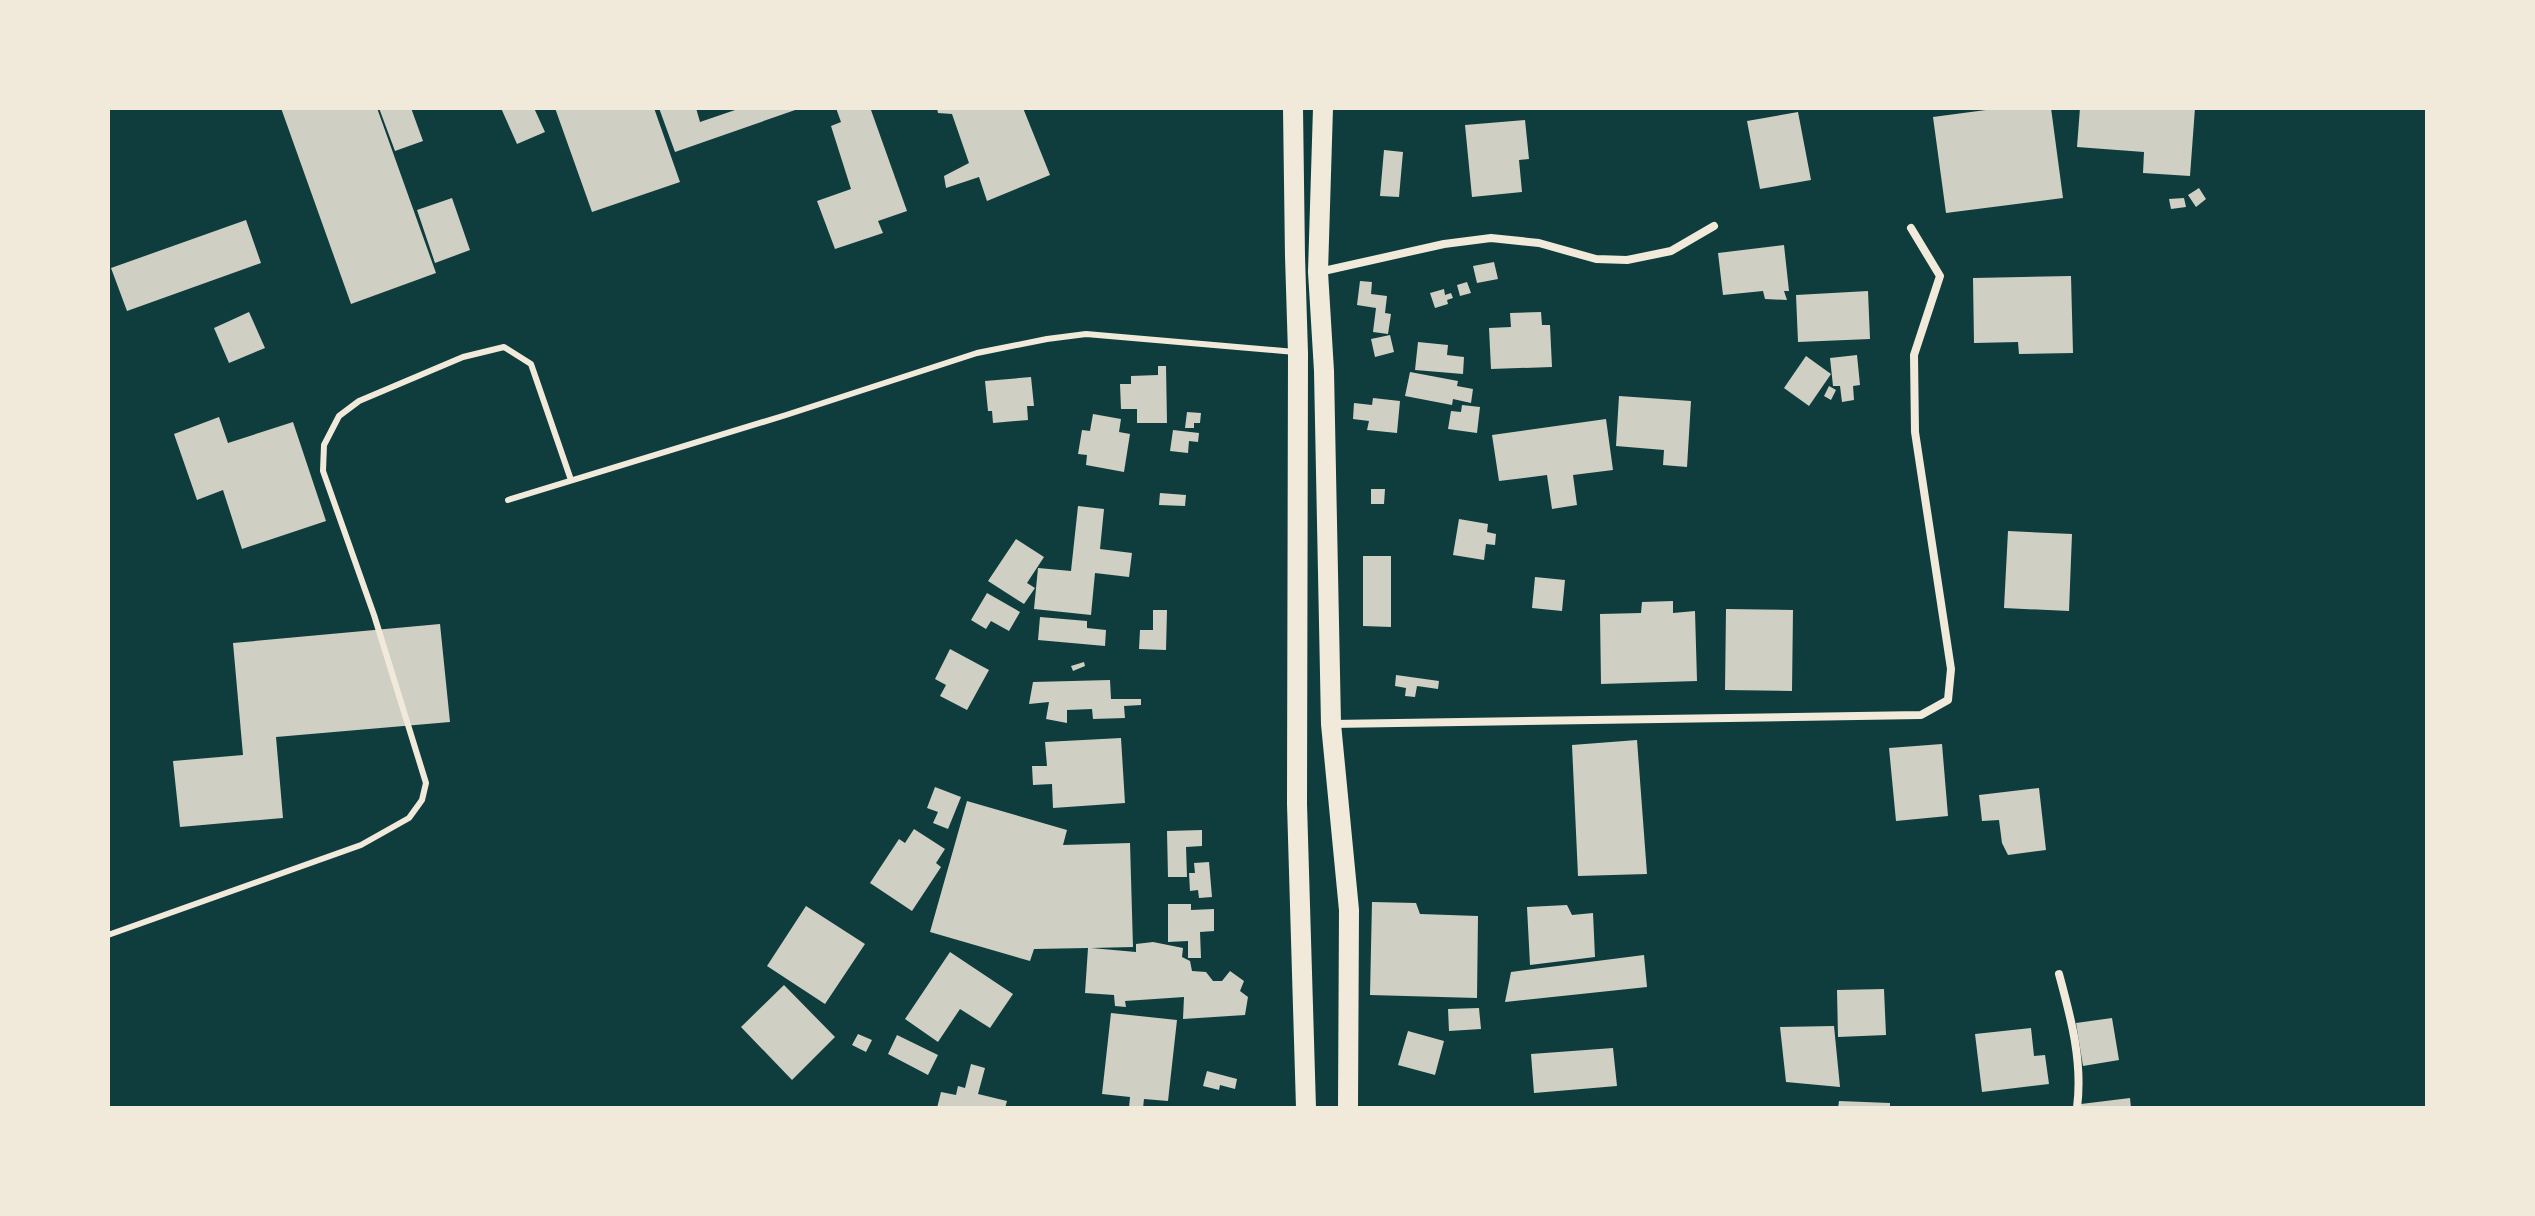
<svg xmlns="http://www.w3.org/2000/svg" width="2535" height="1216" font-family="'PT Sans',sans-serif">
	<rect width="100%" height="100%" fill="#0f3d3e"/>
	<path fill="#cfcfc3" d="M281 108H377L436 273 351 304Z
		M379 108H411L423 141 395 151Z
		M501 108H534L545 132 517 144Z
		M555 108H654L680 182 592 212Z
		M659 108H696L700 122 741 108H801L675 152Z
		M836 108 871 110 907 211 878 221 883 233 835 249 817 201 851 189 831 126 841 122Z
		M937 108H1023L1050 175 987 201 979 177 946 188 944 176 969 163 952 114 938 113Z
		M2001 108H2051L2063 198 1946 213 1933 117Z
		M2080 108H2195L2190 176 2143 173 2144 152 2077 147Z
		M1798 112 1811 180 1760 189 1747 121Z
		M1525 120 1529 159 1519 160 1522 192 1472 197 1465 125Z
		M1384 150 1403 152 1399 197 1380 196Z
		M2199 188 2206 199 2196 207 2188 195Z
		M452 198 470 250 435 263 417 210Z
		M2184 198 2186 207 2171 209 2169 199Z
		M246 220 261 263 127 311 111 268Z
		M1784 245 1789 291H1784L1787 300 1765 299 1763 291 1723 295 1718 253Z
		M1494 262 1498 279 1477 283 1473 266Z
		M2071 276 2073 353 2019 354 2018 342 1974 343 1973 278Z
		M1360 281 1372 282 1371 294 1387 296 1385 313 1391 314 1388 334 1373 332 1376 308 1357 305Z
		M1467 282 1471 293 1460 296 1457 285Z
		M1444 289 1445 295 1451 293 1453 298 1447 300 1448 304 1435 308 1430 293Z
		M1868 291 1870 339 1798 342 1796 295Z
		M249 312 265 348 229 363 214 328Z
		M1541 312 1542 325H1550L1552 367 1491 369 1489 328 1511 327 1510 313Z
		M1390 335 1394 352 1375 357 1371 339Z
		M1418 342 1448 345 1447 355 1464 357 1463 374 1415 370Z
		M1857 355 1860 385 1853 386 1854 400 1842 402 1840 386H1833L1830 358Z
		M1806 356 1831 374 1809 406 1784 388Z
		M1158 366H1166L1167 423H1137V409H1121L1120 384H1131V376L1158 375Z
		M1410 372 1458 381 1457 386 1473 389 1471 403 1453 399 1452 405 1405 396Z
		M1031 377 1034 406H1027L1028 420 993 423 992 411H988L985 381Z
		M1829 386 1836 390 1831 400 1824 396Z
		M1619 396 1691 401 1687 467 1663 465 1664 450 1616 446Z
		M1373 398 1400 401 1397 433 1367 430 1369 421 1353 419 1354 403 1372 405Z
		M1462 405 1480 407 1477 433 1448 429 1451 411 1461 412Z
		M1187 412 1201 413 1200 423H1194V428H1185Z
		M1093 414 1121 419 1119 432 1130 434 1124 472 1086 465 1087 455 1078 454 1082 430 1090 431Z
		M219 417 228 443 293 422 326 521 242 549 223 490 197 500 174 434Z
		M1606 419 1613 470 1573 475 1577 505 1552 509 1547 475 1499 481 1492 435Z
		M1173 430 1199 433 1198 442 1189 441 1188 453 1170 451Z
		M1371 489H1385L1384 504H1371Z
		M1160 493 1186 495 1185 506 1159 505Z
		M1078 506 1104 509 1100 549 1132 553 1129 577 1095 573 1091 615 1034 609 1038 568 1071 571Z
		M1459 519 1488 524 1487 532 1496 534 1495 545 1486 544 1484 560 1453 555Z
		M2008 531 2072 534 2069 611 2004 608Z
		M1016 539 1044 557 1027 583 1035 588 1024 604 988 581Z
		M1363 556H1391V627L1363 626Z
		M1535 577 1565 580 1562 611 1532 608Z
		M987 593 1020 612 1009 631 991 621 986 629 971 620Z
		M1673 601V613L1695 611 1697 681 1601 684 1600 614 1641 613 1642 602Z
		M1726 609 1793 610 1792 691 1725 690Z
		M1153 610H1167L1166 650 1139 649 1140 630H1153Z
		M1040 617 1087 621V628L1106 630 1105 646 1038 640Z
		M440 624 450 722 276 737 283 818 180 827 173 761 243 755 233 643Z
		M950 649 989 670 967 710 940 696 946 685 935 679Z
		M1084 662 1085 666 1073 671 1071 666Z
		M1396 675 1439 681 1438 689 1417 686 1415 697 1405 696 1406 688 1395 686Z
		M1110 680 1111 699H1141V705L1124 706 1125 718 1093 719 1092 709 1067 710V723L1046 719 1049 702 1029 704 1033 682Z
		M1121 738 1125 803 1053 808 1052 784 1033 785 1032 766H1047L1045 742Z
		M1637 740 1647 874 1578 876 1572 745Z
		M1942 744 1948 816 1896 821 1889 748Z
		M935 787 961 797 948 829 933 823 938 812 927 808Z
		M2039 788 2046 850 2008 855 2002 843 1999 820 1982 821 1979 795Z
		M967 801 1067 830 1063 845 1130 843 1133 947 1091 948 1136 952V944L1153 942 1183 948 1182 957 1190 961 1192 971 1206 972 1213 981H1222L1230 971 1244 981 1240 991 1248 997 1245 1015 1183 1019 1184 997 1125 1001 1126 1007 1115 1006 1114 995 1085 993 1088 948 1034 949 1030 961 930 932Z
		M914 829 945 849 936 863 941 867 912 911 870 883 899 839 905 843Z
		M1202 830V846L1186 847 1187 877H1168L1167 831Z
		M1209 862 1212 897 1199 898 1198 890 1190 891 1189 873H1195L1194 863Z
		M1372 902 1416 903 1420 914 1478 916 1477 998 1370 995Z
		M1168 904H1191V910L1214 909V931L1200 932 1201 958H1188V941L1168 942Z
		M1567 905 1572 915 1593 913 1595 957 1530 965 1527 907Z
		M806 906 865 944 825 1004 767 966Z
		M950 952 1013 994 990 1028 960 1009 938 1042 905 1019Z
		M1644 955 1647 987 1505 1002 1511 972Z
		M784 985 835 1037 792 1080 741 1027Z
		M1884 989 1886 1035 1838 1037 1837 990Z
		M1479 1008 1481 1029 1449 1031 1448 1009Z
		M1111 1013 1177 1020 1168 1101 1144 1099 1143 1108H1129L1130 1097 1102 1094Z
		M2112 1018 2119 1060 2083 1066 2076 1023Z
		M1834 1026 1840 1087 1786 1082 1780 1027Z
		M2031 1028 2034 1056 2045 1055 2049 1084 1982 1092 1975 1034Z
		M1408 1031 1444 1041 1435 1075 1398 1065Z
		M858 1034 872 1040 866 1052 852 1045Z
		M897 1035 938 1055 928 1075 888 1054Z
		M1613 1048 1617 1086 1534 1093 1531 1054Z
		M971 1064 985 1068 978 1094 1007 1101 1005 1108H937L941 1092 956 1095 958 1086 965 1088Z
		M1207 1071 1237 1079 1235 1089 1220 1085 1219 1090 1203 1086Z
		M2130 1098 2131 1108H2081V1104Z
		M1839 1101 1890 1103V1108H1838Z"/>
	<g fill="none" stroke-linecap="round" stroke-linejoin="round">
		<path stroke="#f1e9da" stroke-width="6" d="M508 500 786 415 977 353 1047 339 1086 334 1295 352
			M108 935 361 845 409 818 422 800 426 783 374 615 323 471 324 445 339 416 359 401 463 357 504 347 531 364 571 480"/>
		<path stroke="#f1e9da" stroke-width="8" d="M1319 272 1444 244 1491 238 1539 243 1596 259 1627 260 1671 251 1714 226
			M1332 724 1921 715 1948 700 1951 669 1915 432 1914 355 1940 276 1911 228
			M2059 974C2071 1018 2083 1062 2077 1108"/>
		<path stroke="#f1e9da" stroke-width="20" d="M1293 108 1295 256 1298 353 1297 804 1306 1108
			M1323 108 1318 272 1324 371 1331 724 1349 910 1348 1108"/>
	</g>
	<rect width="2535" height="1216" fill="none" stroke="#f1e9da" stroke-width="220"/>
</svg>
